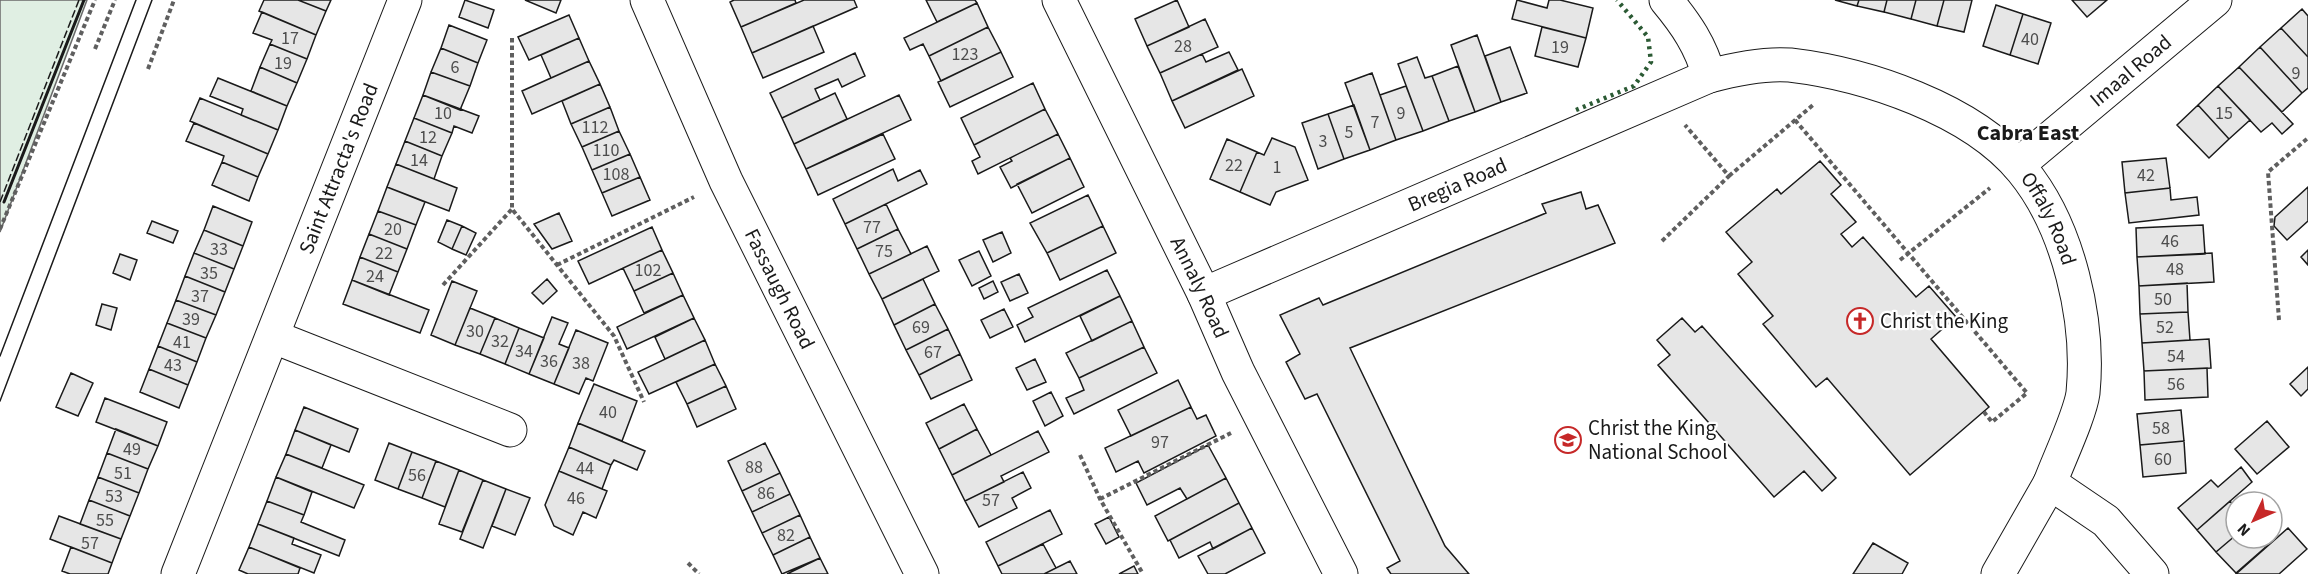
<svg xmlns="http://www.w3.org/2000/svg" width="2308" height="574" font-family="'Source Sans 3',sans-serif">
	<rect width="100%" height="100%" fill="#fff"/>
	<path fill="#e0efe3" stroke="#6a6a6a" stroke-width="1.5" d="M0 0H87L0 232Z"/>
	<path fill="#e6e6e6" stroke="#1a1a1a" stroke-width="1.5" d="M264 0H298L326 11 316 35 259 11Z
		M298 0H331L326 11Z
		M465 0 494 10 488 28 459 17Z
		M525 0H561L556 13Z
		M734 0H795L796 3 741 27 730 2Z
		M804 0H854L857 7 752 53 741 27Z
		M926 0H975L977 3 937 22Z
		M1177 0 1189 27 1147 46 1135 19Z
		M1517 0 1547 8 1549 0H1560L1593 8 1586 38 1512 19Z
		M1835 0H1859L1857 6Z
		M1859 0H1887L1884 12 1857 6Z
		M1887 0H1916L1911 19 1884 12Z
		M1916 0H1944L1937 26 1911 19Z
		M1944 0H1972L1964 32 1937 26Z
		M2072 0H2107L2087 17Z
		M977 3 988 27 929 56 923 44 910 50 904 38Z
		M1996 5 2023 14 2010 55 1983 46Z
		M2302 9 2308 16V57L2281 28Z
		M262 12 316 35 307 59 270 44 272 40 253 33Z
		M2023 14 2051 23 2038 64 2010 55Z
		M569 15 579 38 529 60 518 37Z
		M1205 19 1218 47 1160 73 1147 46Z
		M449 25 487 40 478 63 441 48Z
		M813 26 824 52 763 78 752 53Z
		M988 27 1001 52 941 81 929 56Z
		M1542 27 1586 38 1578 67 1535 56Z
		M2281 28 2308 57V88L2302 93 2260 47Z
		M1477 35 1501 102 1475 112 1451 45Z
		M579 38 589 61 551 78 541 55Z
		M270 44 307 59 297 83 260 67Z
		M1510 47 1527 93 1501 102 1485 56Z
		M2260 47 2302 93 2282 112 2239 67Z
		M441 48 478 63 470 86 431 72Z
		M1001 52 1013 77 950 107 938 82Z
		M1229 52 1238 70 1172 101 1160 73 1202 54 1206 62Z
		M855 53 865 76 842 87 838 79 815 89 820 100 782 118 770 93Z
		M1417 57 1425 78 1432 76 1449 121 1423 131 1398 64Z
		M589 61 600 84 532 114 522 91Z
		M1458 66 1475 112 1449 121 1432 76Z
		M260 67 297 83 287 106 251 91Z
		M2239 67 2293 124 2282 134 2272 123 2261 132 2218 86Z
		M1242 69 1254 96 1185 128 1172 101Z
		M431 72 470 86 460 110 423 95Z
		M1372 73 1396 140 1370 150 1345 83Z
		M218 78 287 106 278 130 241 115 243 109 210 96Z
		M1033 83 1045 109 974 145 961 118Z
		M600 84 610 107 571 124 562 101Z
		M1406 86 1423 131 1396 140 1380 95Z
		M2218 86 2250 120 2229 139 2198 105Z
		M835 93 847 119 794 144 782 118Z
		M423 95 479 116 472 133 454 126 452 133 414 118Z
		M899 95 911 120 806 169 794 144Z
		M200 98 278 130 268 154 190 121Z
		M1354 105 1370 150 1344 159 1328 114Z
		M2198 105 2229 139 2209 158 2177 125Z
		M610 107 619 131 582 147 571 124Z
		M1045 109 1058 134 978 174 972 161 980 157 974 145Z
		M1328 114 1344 159 1318 169 1302 123Z
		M414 118 452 133 442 156 405 141Z
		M194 123 268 154 258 177 222 162 224 156 186 141Z
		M619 131 630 154 592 170 582 147Z
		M883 134 895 159 818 195 806 169Z
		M1058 134 1070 158 1011 188 1000 167 1012 161 1010 158Z
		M1272 138 1295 147 1308 180 1276 192 1270 205 1240 192 1257 152 1264 155Z
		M1227 139 1257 152 1240 192 1210 179Z
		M405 141 442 156 434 179 396 164Z
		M630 154 640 177 602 193 592 170Z
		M1070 158 1084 187 1032 213 1017 184Z
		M2166 158 2170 188 2125 193 2122 162Z
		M1820 161 1841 185 1831 194 1856 222 1841 234 1852 247 1863 237 1916 297 1929 286 1956 317 1931 339 1989 407 1910 475 1827 378 1816 387 1763 324 1773 316 1738 274 1752 262 1726 232 1777 189 1781 194Z
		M222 162 258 177 249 201 212 185Z
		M396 164 457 188 449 211 387 187Z
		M893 169 898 181 920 170 927 184 845 224 833 199Z
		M640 177 650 200 612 216 602 193Z
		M387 187 425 202 416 225 378 211Z
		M2308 187V221L2287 240 2274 226 2275 217Z
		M2170 188 2171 200 2197 197 2199 215 2129 223 2125 193Z
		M1581 192 1586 209 1598 205 1615 243 1350 348 1445 546 1469 574H1391L1387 568 1400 561 1317 394 1305 399 1286 362 1300 354 1280 315 1319 298 1323 305 1546 213 1542 204Z
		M1088 195 1103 226 1047 253 1030 223Z
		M886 204 898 229 857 249 845 224Z
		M213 206 252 222 243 246 204 230Z
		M378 211 416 225 407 249 369 234Z
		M559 213 572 241 552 249 534 224Z
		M447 220 462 226 452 249 438 242Z
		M152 221 178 231 173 243 147 233Z
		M2203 225 2205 254 2137 257 2136 228Z
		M462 226 476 233 466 255 452 249Z
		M1103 226 1116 253 1060 280 1047 253Z
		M652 227 662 250 589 284 578 261Z
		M898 229 911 254 869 274 857 249Z
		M204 230 243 246 234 269 194 253Z
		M1002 232 1011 253 993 262 983 240Z
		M369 234 407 249 398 272 360 257Z
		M927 246 939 271 882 299 869 274Z
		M662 250 673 273 634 291 623 268Z
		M2308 250V265L2301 257Z
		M979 251 991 276 972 286 959 260Z
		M194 253 234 269 225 292 185 276Z
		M2212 253 2214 282 2139 286 2137 257Z
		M120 254 137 260 130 280 113 273Z
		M360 257 398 272 389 295 352 280Z
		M1107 270 1120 296 1025 342 1017 325 1033 317 1028 308Z
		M673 273 683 295 644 313 634 291Z
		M1019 274 1028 293 1010 301 1001 282Z
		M185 276 225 292 216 315 176 300Z
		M547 279 557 291 543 304 532 293Z
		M923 279 935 304 894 325 882 299Z
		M352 280 429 310 420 333 343 304Z
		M452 281 477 291 455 345 431 335Z
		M993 281 998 292 984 299 979 288Z
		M2187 283 2188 312 2140 314 2139 286Z
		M683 295 694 318 627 349 617 327Z
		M1120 296 1132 321 1092 341 1080 316Z
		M176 300 216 315 206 338 167 323Z
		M102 304 117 308 111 330 96 325Z
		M935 304 948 329 906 350 894 325Z
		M470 308 495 318 480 354 455 345Z
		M1004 309 1013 327 990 338 981 320Z
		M2188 312 2190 340 2142 343 2140 314Z
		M552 317 568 323 559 344 569 348 554 384 529 374Z
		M495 318 519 328 505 364 480 354Z
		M694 318 705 340 665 359 655 337Z
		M1682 318 1695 332 1702 326 1836 478 1822 491 1804 471 1774 497 1658 365 1670 355 1657 340Z
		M1132 321 1144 347 1079 378 1066 353Z
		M167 323 206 338 197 362 158 346Z
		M519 328 544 338 529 374 505 364Z
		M948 329 960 354 919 375 906 350Z
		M576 330 608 343 593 381 586 378 579 394 554 384Z
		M2209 339 2211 368 2144 371 2142 343Z
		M705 340 715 364 649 394 638 372Z
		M158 346 197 362 188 385 149 369Z
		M1144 347 1157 373 1074 414 1066 398 1084 390 1079 378Z
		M960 354 972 380 931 399 919 375Z
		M1035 359 1046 382 1027 390 1016 368Z
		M715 364 726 386 687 404 676 382Z
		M2308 367V389L2301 396 2290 384Z
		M2207 368 2208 397 2145 400 2144 371Z
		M149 369 188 385 179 408 140 392Z
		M71 373 93 383 78 416 56 407Z
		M1178 380 1191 407 1131 436 1118 410Z
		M594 384 637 401 622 441 578 423Z
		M726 386 736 409 697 427 687 404Z
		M1051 392 1063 416 1045 426 1033 401Z
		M105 398 167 422 158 446 96 422Z
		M964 404 977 429 939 449 926 423Z
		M304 407 358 429 349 452 295 430Z
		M1191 407 1197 419 1206 415 1216 436 1144 473 1138 461 1116 472 1105 448Z
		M2181 410 2184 441 2140 445 2137 414Z
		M2267 421 2289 447 2257 474 2235 449Z
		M578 423 645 451 637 470 614 460 611 465 569 447Z
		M116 429 158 446 148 469 107 453Z
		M977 429 991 455 952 475 939 449Z
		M295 430 331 445 322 468 286 454Z
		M1038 431 1049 452 1001 476 1004 482 965 501 952 475Z
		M2184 441 2186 473 2143 477 2140 445Z
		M389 443 412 452 398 489 375 480Z
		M765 443 780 473 742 491 728 461Z
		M1208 445 1226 478 1187 499 1180 488 1147 505 1136 483Z
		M569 447 611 465 602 489 559 471Z
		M412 452 436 461 422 498 398 489Z
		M107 453 148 469 139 493 98 477Z
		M286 454 364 485 354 508 276 477Z
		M436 461 459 470 445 507 422 498Z
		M2241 467 2252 482 2197 530 2178 508 2211 480 2218 487Z
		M459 470 483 480 462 532 439 524Z
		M559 471 607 491 596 518 583 512 573 535 554 526 545 505Z
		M1023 472 1031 488 1012 498 1017 508 979 527 965 501Z
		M780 473 790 494 752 512 742 491Z
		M98 477 139 493 130 516 89 500Z
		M276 477 312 492 304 515 267 501Z
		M1226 478 1239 503 1168 541 1155 516Z
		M483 480 506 489 483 548 460 539Z
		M506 489 530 498 515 535 492 526Z
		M790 494 800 515 762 533 752 512Z
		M89 500 130 516 121 539 80 524Z
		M267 501 304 515 301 522 345 540 339 556 258 524Z
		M2230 501 2236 508V535L2216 552 2197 530Z
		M1239 503 1252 528 1213 549 1210 542 1179 558 1170 540Z
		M1050 510 1062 534 998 566 986 542Z
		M800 515 810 537 773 555 762 533Z
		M59 516 121 539 112 563 50 539Z
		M1109 517 1119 537 1106 544 1095 524Z
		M258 524 294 538 292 544 321 555 314 573 249 547Z
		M1252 528 1265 553 1225 574H1208L1198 556Z
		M2288 528 2307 549 2279 574H2236Z
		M2236 535V538H2262L2268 545 2236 573 2216 552Z
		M810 537 820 558 782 574 773 555Z
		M1873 543 1908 563 1902 574H1853Z
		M1043 544 1056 568 1044 574H1002L998 566Z
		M71 547 112 563 108 574H70L62 571Z
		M249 547 300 568 298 574H248L239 570Z
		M820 558 828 574H787Z
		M1070 561 1077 574H1044Z
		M1134 566 1138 574H1119Z"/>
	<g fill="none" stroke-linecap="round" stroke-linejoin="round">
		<defs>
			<g id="street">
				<path id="s1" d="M1059 0 1204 294 1238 372 1341 574"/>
				<path id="s2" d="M1666 0C1686 24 1701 46 1709 76 1735 69 1763 63 1790 65 1866 74 1972 109 2022 170 2069 227 2090 321 2083 393 2080 415 2058 461 2050 483L2106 521 2152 574"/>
				<path id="s3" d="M2018 165 2215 0"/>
				<path id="s4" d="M1204 294 1709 76"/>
				<path d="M274 337 510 430"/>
				<path id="s5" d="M178 574 405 0"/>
				<path d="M1998 574 2050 483"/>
			</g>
			<g id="secondary">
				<path id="s6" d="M647 0 726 181 922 574"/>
			</g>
		</defs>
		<use href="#street" stroke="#1a1a1a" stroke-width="35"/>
		<use href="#secondary" stroke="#1a1a1a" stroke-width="35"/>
		<path stroke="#5f5f5f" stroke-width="4" stroke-dasharray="4.5 3" stroke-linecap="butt" d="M512 38V209L614 336 644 402
			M95 49 115 0
			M148 69 174 0
			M1795 120 2027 393 1992 422 1984 412
			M1729 176 1813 105
			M0 229 95 0
			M1662 241 1729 176 1685 125
			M1900 260 1990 188
			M557 265 694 197
			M443 285 512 209
			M2279 320 2268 172 2308 138
			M1080 455 1100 499 1143 574
			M1100 499 1231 433
			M688 563 699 574"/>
		<use href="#street" stroke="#fff" stroke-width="33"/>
		<use href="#secondary" stroke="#fff" stroke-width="33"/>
		<path stroke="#1a1a1a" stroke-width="1.5" d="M0 356 136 0
			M0 401 152 0"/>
		<path stroke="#2b5a34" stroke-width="4.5" stroke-dasharray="3 4.5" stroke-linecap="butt" d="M1576 110 1634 86 1651 62 1648 37 1617 0"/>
		<path stroke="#1a1a1a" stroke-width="1.5" stroke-dasharray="8 3" stroke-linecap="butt" d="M0 202 79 0"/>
		<path stroke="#1a1a1a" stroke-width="3" d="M4 202 84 0"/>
	</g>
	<defs>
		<symbol id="church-ring" viewBox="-11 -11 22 22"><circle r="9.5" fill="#fff" stroke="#c62828" stroke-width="1.5"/><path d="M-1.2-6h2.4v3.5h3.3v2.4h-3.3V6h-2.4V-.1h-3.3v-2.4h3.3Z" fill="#c62828"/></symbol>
		<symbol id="school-ring" viewBox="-11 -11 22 22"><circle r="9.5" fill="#fff" stroke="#c62828" stroke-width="1.5"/><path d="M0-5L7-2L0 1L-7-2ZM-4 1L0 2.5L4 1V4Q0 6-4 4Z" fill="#c62828"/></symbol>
	</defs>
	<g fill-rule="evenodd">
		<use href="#church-ring" x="1845" y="306" width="30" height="30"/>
		<use href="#school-ring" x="1553" y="425" width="30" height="30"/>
	</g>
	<g text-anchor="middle" stroke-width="4.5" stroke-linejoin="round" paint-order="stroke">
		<g font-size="18" fill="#4d4d4d">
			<text x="290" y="44">17</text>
			<text x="2030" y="45">40</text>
			<text x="1183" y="52">28</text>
			<text x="1560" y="53">19</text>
			<text x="965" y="60">123</text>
			<text x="283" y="69">19</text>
			<text x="455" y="73">6</text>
			<text x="2296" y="79">9</text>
			<text x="443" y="119">10</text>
			<text x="1401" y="119">9</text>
			<text x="2224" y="119">15</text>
			<text x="1375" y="128">7</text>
			<text x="595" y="133">112</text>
			<text x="1349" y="138">5</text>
			<text x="428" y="143">12</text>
			<text x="1323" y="147">3</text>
			<text x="606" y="156">110</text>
			<text x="419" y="166">14</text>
			<text x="1234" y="171">22</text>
			<text x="1277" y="173">1</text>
			<text x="616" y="180">108</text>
			<text x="2146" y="181">42</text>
			<text x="872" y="233">77</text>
			<text x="393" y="235">20</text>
			<text x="2170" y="247">46</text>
			<text x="219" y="255">33</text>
			<text x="884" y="257">75</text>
			<text x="384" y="259">22</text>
			<text x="2175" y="275">48</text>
			<text x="648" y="276">102</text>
			<text x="209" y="279">35</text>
			<text x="375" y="282">24</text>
			<text x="200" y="302">37</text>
			<text x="2163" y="305">50</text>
			<text x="191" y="325">39</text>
			<text x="921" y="333">69</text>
			<text x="2165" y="333">52</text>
			<text x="475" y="337">30</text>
			<text x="500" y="347">32</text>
			<text x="182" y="348">41</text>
			<text x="524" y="357">34</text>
			<text x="933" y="358">67</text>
			<text x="2176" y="362">54</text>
			<text x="549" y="367">36</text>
			<text x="581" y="369">38</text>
			<text x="173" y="371">43</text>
			<text x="2176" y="390">56</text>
			<text x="608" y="418">40</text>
			<text x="2161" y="434">58</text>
			<text x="1160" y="448">97</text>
			<text x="132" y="455">49</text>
			<text x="2163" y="465">60</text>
			<text x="754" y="473">88</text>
			<text x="585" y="474">44</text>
			<text x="123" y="479">51</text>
			<text x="417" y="481">56</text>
			<text x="766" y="499">86</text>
			<text x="114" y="502">53</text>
			<text x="576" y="504">46</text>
			<text x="991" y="506">57</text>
			<text x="105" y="526">55</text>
			<text x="786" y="541">82</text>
			<text x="90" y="549">57</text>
		</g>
		<g font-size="21" fill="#1a1a1a" stroke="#fff">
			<text dy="7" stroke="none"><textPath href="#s3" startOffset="147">Imaal Road</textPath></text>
			<text dy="7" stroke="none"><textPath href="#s5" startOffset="436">Saint Attracta's Road</textPath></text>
			<text dy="7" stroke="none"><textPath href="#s4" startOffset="276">Bregia Road</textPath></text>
			<text dy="7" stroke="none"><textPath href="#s2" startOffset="486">Offaly Road</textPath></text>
			<text dy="7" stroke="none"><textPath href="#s1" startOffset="320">Annaly Road</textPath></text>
			<text dy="7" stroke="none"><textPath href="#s6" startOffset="318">Fassaugh Road</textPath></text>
		</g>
		<g font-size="21" fill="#1a1a1a" stroke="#fff" text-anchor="start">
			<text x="1880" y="328">Christ the King</text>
			<text x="1588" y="435">Christ the King<tspan x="1588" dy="24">National School</tspan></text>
		</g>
		<g font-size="22" font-weight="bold" fill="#1a1a1a" stroke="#fff">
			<text x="2028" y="140">Cabra East</text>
		</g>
	</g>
	<g transform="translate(2254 520) rotate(226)"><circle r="28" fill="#ffffff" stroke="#a3a3a3" stroke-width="1.5"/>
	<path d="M0-4.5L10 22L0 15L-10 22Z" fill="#c62828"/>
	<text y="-9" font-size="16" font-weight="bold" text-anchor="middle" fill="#1a1a1a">N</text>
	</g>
</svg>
